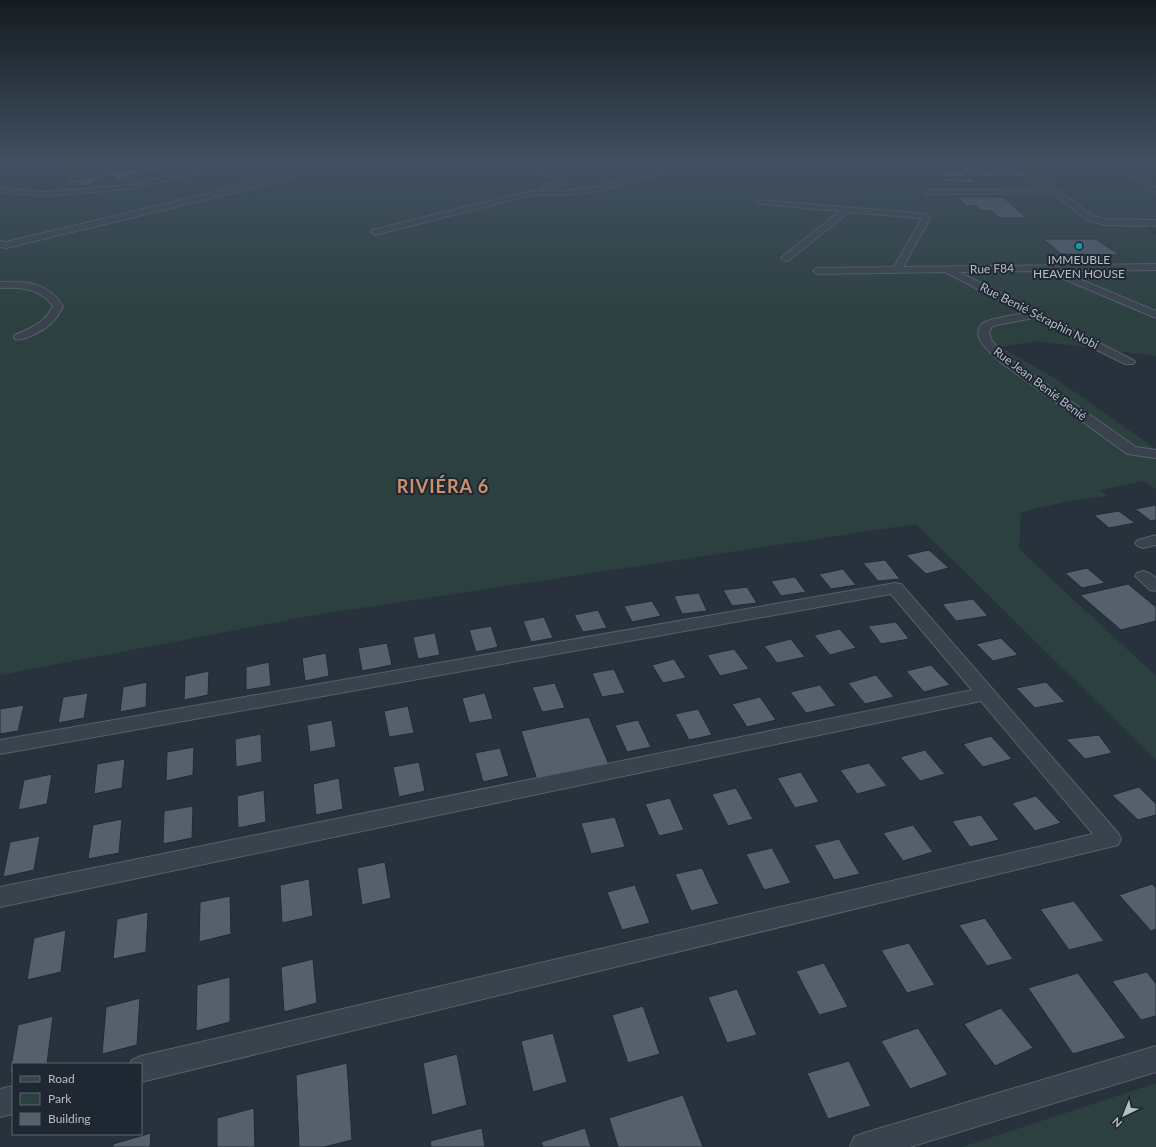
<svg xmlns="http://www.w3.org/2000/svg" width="1156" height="1147" font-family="Lato,sans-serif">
	<rect width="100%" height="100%" fill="#27323c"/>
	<path fill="#2c403f" d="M0 161H1156V222H1138L1156 235V356L1036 341 1001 347 1059 381 1156 449V489L1144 481 1100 490 1107 496 1065 502 1021 512 1019 549 1156 676V760L916 524 315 615 0 675Z
		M1156 1083V1147H962Z"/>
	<path fill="#55606c" stroke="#212a34" d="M118 161 124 163 100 169 94 166 98 165 92 164Z
		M179 161H204L185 167 179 164H182L180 163 173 162Z
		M824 161H869L871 162Z
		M166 163 172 166 158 169 160 171 151 173 145 171 149 170 147 169 144 170 139 168Z
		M959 167H984L997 177H971Z
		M987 167H1014L1027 177H999Z
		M131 170 139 172 126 177 128 178 117 180 111 177H115L106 175Z
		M938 172H964L970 177H943Z
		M89 177H99L104 179 94 181 96 182 92 183 95 184 84 186 71 181Z
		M942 178H971L976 183 946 182Z
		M957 197H1003L1027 218H999L992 211H982L976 206H966Z
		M1043 239H1096L1120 255 1061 254Z
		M1156 505V520L1151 521 1135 509Z
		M1119 511 1135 523 1109 528 1094 515Z
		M929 550 949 568 926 574 906 555Z
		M885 560 900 579 878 581 863 563Z
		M1087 568 1105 583 1082 588 1065 573Z
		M843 569 856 585 831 589 819 574Z
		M795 577 806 592 781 596 771 581Z
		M1128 584 1156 607V621L1121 630 1080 595Z
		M747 587 757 603 732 606 723 590Z
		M699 593 707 611 682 614 674 596Z
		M973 599 988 616 956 621 942 604Z
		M652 601 661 616 632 622 624 606Z
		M598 610 607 628 583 632 574 615Z
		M544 617 553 638 531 642 523 621Z
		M896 622 909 639 881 644 868 626Z
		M491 626 498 647 476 652 469 630Z
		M840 629 856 648 830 655 814 635Z
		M435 633 440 655 418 659 413 637Z
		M1001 638 1018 655 993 661 976 644Z
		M791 639 805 657 777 663 764 646Z
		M387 643 392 665 362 671 358 648Z
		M734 649 749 669 720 676 707 655Z
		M326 653 329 676 305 681 302 658Z
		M674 659 686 678 663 683 652 665Z
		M269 662 271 686 246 690V667Z
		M931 665 950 685 924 692 906 671Z
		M614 669 625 693 602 697 592 673Z
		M209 671 208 695 184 700 185 676Z
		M876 675 894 697 865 704 848 683Z
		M147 682 146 707 120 712 123 687Z
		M1046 682 1065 702 1035 708 1016 688Z
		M555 683 565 708 542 712 532 687Z
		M820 685 836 706 806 713 790 692Z
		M88 693 84 718 58 723 63 697Z
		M485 693 493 719 469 723 462 698Z
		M760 697 776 720 747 727 732 704Z
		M24 705 18 731 0 734V709Z
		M408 706 414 733 389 737 384 711Z
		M698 709 712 735 689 740 675 714Z
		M589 717 610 767 538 783 521 731Z
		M332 720 336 747 310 752 307 725Z
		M638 720 651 747 627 752 615 725Z
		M261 734 262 762 236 767 235 739Z
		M1099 735 1112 753 1085 759 1066 739Z
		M991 736 1012 759 983 767 963 744Z
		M194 747 193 775 166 781 167 752Z
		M500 748 509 776 483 782 475 753Z
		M925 750 945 774 920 781 900 757Z
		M125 759 122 788 94 794 97 764Z
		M419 762 425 791 399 797 393 767Z
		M869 763 887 786 857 794 840 770Z
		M801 772 819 802 795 808 777 778Z
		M52 774 47 804 18 810 24 780Z
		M339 778 343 809 316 815 313 784Z
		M1139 787 1156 804V815L1138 820 1112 795Z
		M736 788 753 819 728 826 712 794Z
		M264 790 266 822 238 828 237 796Z
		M1036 796 1061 823 1035 831 1012 803Z
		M670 798 684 830 659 836 645 804Z
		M193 806 192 838 163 844 164 811Z
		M981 815 999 840 970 847 952 821Z
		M615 817 625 847 591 854 581 823Z
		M122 819 119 853 88 859 93 825Z
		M913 825 933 852 903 861 883 833Z
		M40 836 34 870 3 877 10 842Z
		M839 839 860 874 834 880 814 845Z
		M772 848 791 883 764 890 746 854Z
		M385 862 391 898 362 905 357 868Z
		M702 868 719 904 691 911 675 874Z
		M309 879 313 916 282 923 280 885Z
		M1152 884 1156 888V929L1151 931 1119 895Z
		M635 885 650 923 622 930 607 892Z
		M230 896 231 934 199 942 200 902Z
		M1074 901 1104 941 1069 950 1040 909Z
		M148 912 146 952 113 959 117 919Z
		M985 918 1013 959 987 966 959 925Z
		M66 930 61 972 27 980 34 938Z
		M909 943 935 985 907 993 881 950Z
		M313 959 317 1003 284 1012 281 967Z
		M824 963 848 1007 819 1015 796 971Z
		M1147 972 1156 984V1016L1141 1020 1112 981Z
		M1078 973 1126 1038 1073 1054 1028 988Z
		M230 977V1022L196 1031 197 985Z
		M737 989 757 1035 727 1043 708 997Z
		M140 998 137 1045 102 1054 106 1007Z
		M643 1006 660 1054 628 1063 612 1015Z
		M1001 1008 1033 1048 995 1066 964 1024Z
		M53 1016 47 1064H13V1072L10 1073 18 1025Z
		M918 1028 948 1075 910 1089 881 1041Z
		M553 1033 567 1082 533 1092 521 1041Z
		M457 1054 467 1105 432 1115 423 1063Z
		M849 1061 871 1106 828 1119 807 1073Z
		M347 1063 352 1140 324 1147H299L296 1075Z
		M683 1095 703 1147H618L609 1118Z
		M254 1108 255 1147H217V1118Z
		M482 1128 485 1147H431L430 1141Z
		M585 1128 591 1147H543L541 1142Z
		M151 1133 150 1147H113V1144Z"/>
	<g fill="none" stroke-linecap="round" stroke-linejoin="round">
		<defs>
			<path id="minor" d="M158 161H171L167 163 72 181 68 179 72 177Z
				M232 161H243L242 163 130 189 44 196 0 192V188L44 192 130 185Z
				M311 161H318L320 163 287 180 6 248 0 247V241L6 242 281 176 311 162Z
				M351 161C369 158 386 167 403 169 418 170 431 159 446 161L416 172 404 173 355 163Z
				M502 161H512L564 176 567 182 566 184 551 188 550 191C595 191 638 176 681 164L675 163V161L700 163 1156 161V165H1121L1156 188V193L1112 165 1026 166 1093 216 1105 219 1156 220V226L1105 225 1087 220 1053 193 928 194 924 192 928 190 1047 189 1017 166H689L604 190 568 195H530L375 235 371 232 372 230 530 191H542L544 185 559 181Z
				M758 200 927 214 930 218 903 267 1156 264V270L1060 271 1156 311V318L1045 271 959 272 1133 360 1135 362 1133 364H1125L1033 318 992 326 989 333 992 341 1007 357 1136 447 1156 450V458L1127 454 999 361C992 354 983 347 979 338 977 332 979 325 985 322 992 318 1015 315 1024 313L945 272 818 274 813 271 818 268 894 267 922 218 849 212 789 260 786 261 781 258 783 256 840 211 761 204H758Z
				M0 282C27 281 47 282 63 306 56 322 46 329 31 336 25 338 21 341 15 339L14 337 15 335C31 328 45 323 53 306 39 288 21 287 0 288Z
				M1156 535V545L1143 548 1138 546 1135 543 1138 540Z
				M1143 571 1149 573 1156 578V591L1150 590 1135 576 1137 573Z
				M895 583 901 584 1118 833 1121 839 1118 845 141 1082V1064H130L132 1060 141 1056 1093 834 981 701 0 907V887L972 690 891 594 0 754V740Z
				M1156 1046V1072L910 1147H850L854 1137 864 1133Z
				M13 1086V1114L0 1117V1089Z"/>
		</defs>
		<use href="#minor" stroke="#58616b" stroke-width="2"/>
		<use href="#minor" fill="#3a434d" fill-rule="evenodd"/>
	</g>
	<linearGradient id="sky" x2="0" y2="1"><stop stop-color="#151c21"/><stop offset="0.5" stop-color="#414f61"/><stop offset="1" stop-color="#414f61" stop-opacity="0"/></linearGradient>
	<rect width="1156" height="321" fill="url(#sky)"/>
	<circle fill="#0f9aa8" stroke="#1f2832" stroke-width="1.5" cx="1079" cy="246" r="4"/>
	<g text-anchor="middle" stroke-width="4" stroke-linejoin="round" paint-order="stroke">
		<g font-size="12" fill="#b7bec8" stroke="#1f2832">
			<text x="1079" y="264">IMMEUBLE<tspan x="1079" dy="14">HEAVEN HOUSE</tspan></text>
		</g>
		<g font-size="12" fill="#b7bec8" stroke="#1f2832">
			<text transform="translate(992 269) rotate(-2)" y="4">Rue F84</text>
			<text transform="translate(1039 316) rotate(27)" y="4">Rue Benié Séraphin Nobi</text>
			<text transform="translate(1040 384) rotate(37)" y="4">Rue Jean Benié Benié</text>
		</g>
		<g font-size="18" font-weight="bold" letter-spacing="1" fill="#cb906e" stroke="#1f2832">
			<text x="443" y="493">RIVIÉRA 6</text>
		</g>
	</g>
	<rect x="12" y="1063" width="130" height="72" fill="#1f2832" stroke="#5c646e"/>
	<rect x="20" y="1076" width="20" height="6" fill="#3a434d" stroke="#5c646e"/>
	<text x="48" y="1083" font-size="12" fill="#b7bec8">Road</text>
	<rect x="20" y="1093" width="20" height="12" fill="#2c403f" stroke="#5c646e"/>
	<text x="48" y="1103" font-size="12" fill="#b7bec8">Park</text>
	<rect x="20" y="1113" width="20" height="12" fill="#55606c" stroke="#5c646e"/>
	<text x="48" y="1123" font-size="12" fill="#b7bec8">Building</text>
	<g transform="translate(1124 1115) rotate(223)" stroke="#1f2832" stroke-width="3" paint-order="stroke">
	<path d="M0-3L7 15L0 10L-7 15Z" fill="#b7bec8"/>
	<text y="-6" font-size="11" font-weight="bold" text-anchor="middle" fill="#b7bec8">N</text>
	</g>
</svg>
